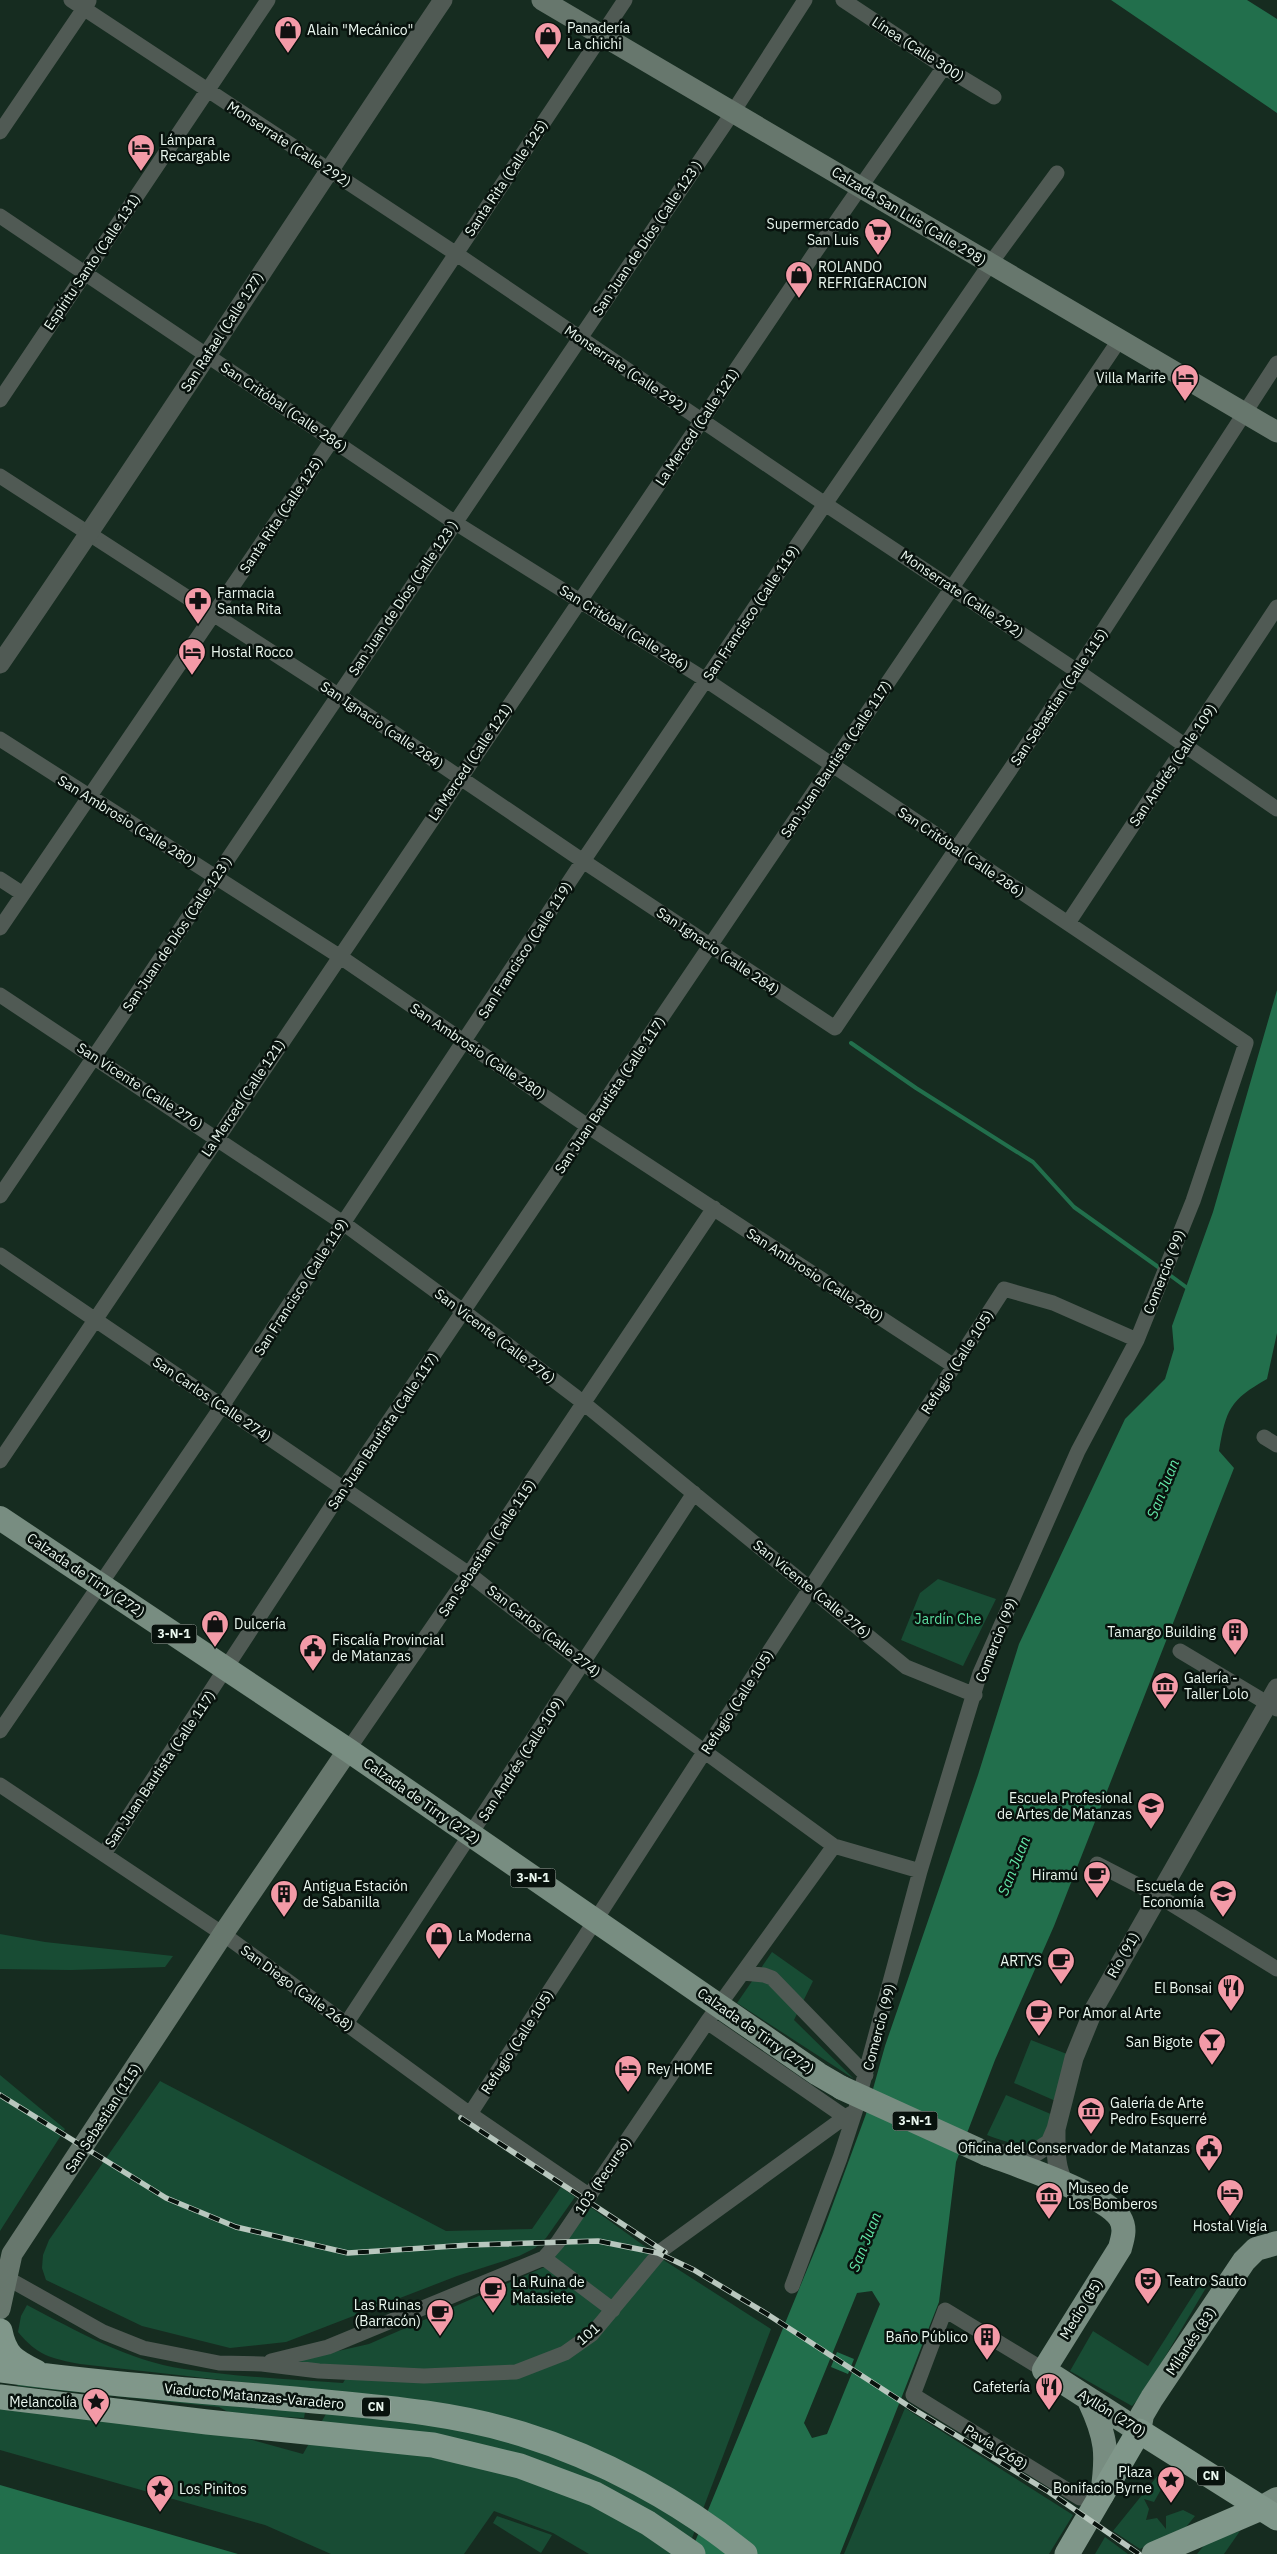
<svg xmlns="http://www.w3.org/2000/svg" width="1277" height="2554" font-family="'IBM Plex Sans',sans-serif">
	<rect width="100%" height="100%" fill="#162c20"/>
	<path fill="#184c34" d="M938 1579 996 1599 963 1666 901 1640 920 1593Z
		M0 1934 45 1942 173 1956 165 1967 71 1970 0 1969Z
		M772 1952 813 1981 794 2020 854 2079 737 2003Z
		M1031 2040 1072 2056 1058 2102 1014 2083Z
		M0 2075 65 2129 0 2231Z
		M160 2081 446 2231 532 2229 561 2187 575 2197 546 2238 535 2248 519 2256 457 2276 286 2342 230 2348 142 2326 46 2280 42 2268 43 2255 49 2240Z
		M1006 2095 1053 2115C1052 2120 1051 2129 1047 2134 1035 2154 1003 2141 987 2135Z
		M589 2206 665 2261 771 2329 686 2554H589L553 2533 494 2511 464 2554H331L265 2525 0 2450V2409L223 2432 303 2454 338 2393 80 2364C50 2358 38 2356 18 2332L21 2316 27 2305C77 2331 128 2361 184 2369 237 2377 290 2379 343 2383L352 2368 294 2361 369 2344 547 2266Z
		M1204 2278 1210 2281 1143 2394 1132 2406 1070 2371 1093 2331 1148 2366Z
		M15 2382 305 2412 304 2418 232 2414 219 2407 18 2386Z
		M905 2408 1073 2515 1049 2554H844Z
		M1159 2474 1164 2476V2484L1154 2502 1144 2499 1149 2509 1146 2520 1157 2518 1166 2529V2516L1183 2510 1195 2516 1186 2527 1140 2549 1113 2531Z
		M497 2516 552 2535 541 2553 493 2523Z
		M1240 2531 1224 2554H1197L1206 2543Z
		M1105 2537 1128 2554H1095Z"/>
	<path fill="#226f4c" d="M1111 0H1247L1277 19V113Z
		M1277 990V1333L1267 1379C1230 1400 1226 1409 1219 1451L1234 1468 1054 1926 995 2060 956 2162 939 2302 840 2554H690L823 2231 866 2114 885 2046 978 1775 1019 1644 1125 1419 1165 1379 1174 1349 1172 1326 1213 1212Z
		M0 2485 238 2554H0Z"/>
	<path fill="#162c20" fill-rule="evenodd" d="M872 2291 880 2304 827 2434 812 2438 804 2423 857 2293ZM837 2352 854 2359 848 2374 831 2367Z"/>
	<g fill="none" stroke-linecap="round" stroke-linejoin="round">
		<path stroke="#226f4c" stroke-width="4" d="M851 1043 916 1088 1033 1162 1074 1207 1161 1269
			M1167 1273 1186 1287"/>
		<path stroke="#505a54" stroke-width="15" d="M71 0 455 253 825 504 1077 671 1277 809
			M843 0 944 67 994 97
			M0 132 89 1
			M0 216 454 522 706 680 1246 1043 1193 1201 1137 1340 1078 1451 980 1673 920 1871 855 2112 840 2158 792 2286
			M0 400 268 0
			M0 476 338 695 583 861 835 1028 1077 671 1277 363
			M0 739 339 956 589 1127 954 1366
			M0 879 23 894
			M1068 923 1277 607
			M0 928 332 440 625 0
			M0 995 343 1223 463 1311 576 1397 906 1667 975 1695
			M0 1196 733 112 805 0
			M0 1255 469 1574 583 1663 834 1846 920 1871
			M1264 1437 1277 1445
			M0 1461 818 248 944 67
			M1180 1651 1277 1709
			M0 1731 222 1406 583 861 825 504 990 264 1057 173
			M348 1750 469 1574 714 1208
			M0 1785 223 1934 470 2114 590 2196
			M104 1854 343 1489 1120 339
			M1097 1864 1157 1895 1277 1969
			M743 1973 764 1975 772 1978 866 2075
			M707 2022 845 2117 852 2113
			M346 2024 694 1493
			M470 2114 1004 1289 1053 1303 1137 1340
			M544 2258 613 2310
			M7 2278 103 2332 143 2348 219 2363 262 2364 319 2371 424 2376 516 2372 565 2353 592 2334 662 2250 845 2117
			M271 2361 328 2347 544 2258 558 2242 707 2022 834 1846
			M1044 2370 945 2310 913 2395 1080 2498"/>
		<path stroke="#505a54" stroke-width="19" d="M0 664C151 445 294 221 443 0
			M1056 2130C1056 2151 1055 2167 1065 2185
			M998 2154H1033L1050 2143 1056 2129 1074 2058 1094 2009 1277 1688"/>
		<path stroke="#67776d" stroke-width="21" d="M542 0 1277 432
			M0 2309 12 2254 223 1934 348 1750"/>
		<path stroke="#788d81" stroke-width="24" d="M0 1518 348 1750 818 2074 842 2088
			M987 2154C1016 2165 1105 2194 1120 2218 1126 2228 1123 2237 1120 2248L1044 2370 1139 2431 1142 2415 1152 2398 1244 2261 1256 2249 1277 2243
			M1089 2400C1107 2438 1108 2454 1102 2495
			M1261 2508 1277 2499"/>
		<path stroke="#80978a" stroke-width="25" d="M0 2331C5 2356 14 2361 36 2372
			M0 2370C101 2384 203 2391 305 2400 378 2407 451 2412 522 2434 600 2458 682 2502 745 2554
			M0 2397 207 2422 433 2445 520 2466 595 2494 648 2523 693 2554
			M1067 2554 1139 2431 1277 2518
			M1154 2554 1261 2508"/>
		<defs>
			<path id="rail" d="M0 2095 166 2198 236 2227 348 2253 470 2245 598 2241 658 2253 694 2270 767 2314 913 2409 1049 2492 1139 2554
				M461 2118 665 2252"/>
		</defs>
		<use href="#rail" stroke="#b8c7be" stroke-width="5.5"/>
		<use href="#rail" stroke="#08120d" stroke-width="4" stroke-dasharray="11" stroke-linecap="butt"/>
		<path stroke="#788d81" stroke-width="24" d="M842 2088 987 2154"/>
	</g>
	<defs>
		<symbol id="shop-pin" viewBox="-11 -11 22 30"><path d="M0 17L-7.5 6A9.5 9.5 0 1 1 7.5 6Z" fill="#f39aa7" stroke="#08120d"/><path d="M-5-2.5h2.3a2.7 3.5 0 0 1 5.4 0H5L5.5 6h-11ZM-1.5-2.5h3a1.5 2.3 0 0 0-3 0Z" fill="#111"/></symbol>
		<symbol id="hotel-pin" viewBox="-11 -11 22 30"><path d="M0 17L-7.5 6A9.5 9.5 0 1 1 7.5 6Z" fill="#f39aa7" stroke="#08120d"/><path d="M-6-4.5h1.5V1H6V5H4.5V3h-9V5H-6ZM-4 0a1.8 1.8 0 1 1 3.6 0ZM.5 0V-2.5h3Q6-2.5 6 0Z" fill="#111"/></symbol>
		<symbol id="supermarket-pin" viewBox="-11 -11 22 30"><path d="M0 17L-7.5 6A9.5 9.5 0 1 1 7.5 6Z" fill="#f39aa7" stroke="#08120d"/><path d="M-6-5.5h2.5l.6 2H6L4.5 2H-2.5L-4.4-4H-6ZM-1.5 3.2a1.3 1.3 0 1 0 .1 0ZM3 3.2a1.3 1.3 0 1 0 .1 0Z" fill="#111"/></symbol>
		<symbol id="pharmacy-pin" viewBox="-11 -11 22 30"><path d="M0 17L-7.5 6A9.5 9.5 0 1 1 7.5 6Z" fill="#f39aa7" stroke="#08120d"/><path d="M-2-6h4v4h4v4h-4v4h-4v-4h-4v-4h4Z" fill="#111"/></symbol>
		<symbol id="building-pin" viewBox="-11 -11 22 30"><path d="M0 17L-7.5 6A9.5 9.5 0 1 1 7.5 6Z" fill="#f39aa7" stroke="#08120d"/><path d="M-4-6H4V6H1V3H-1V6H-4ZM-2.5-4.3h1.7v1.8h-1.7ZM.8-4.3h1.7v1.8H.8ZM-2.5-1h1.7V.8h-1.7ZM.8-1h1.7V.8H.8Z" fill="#111"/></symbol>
		<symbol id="civic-pin" viewBox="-11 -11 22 30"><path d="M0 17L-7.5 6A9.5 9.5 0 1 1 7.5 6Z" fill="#f39aa7" stroke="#08120d"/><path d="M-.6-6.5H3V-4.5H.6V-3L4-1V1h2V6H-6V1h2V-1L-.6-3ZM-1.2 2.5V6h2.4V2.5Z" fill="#111"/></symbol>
		<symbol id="museum-pin" viewBox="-11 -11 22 30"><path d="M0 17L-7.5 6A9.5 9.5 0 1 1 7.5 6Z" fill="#f39aa7" stroke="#08120d"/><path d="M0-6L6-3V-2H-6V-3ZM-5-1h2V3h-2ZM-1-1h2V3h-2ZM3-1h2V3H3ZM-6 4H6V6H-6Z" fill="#111"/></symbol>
		<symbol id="school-pin" viewBox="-11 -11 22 30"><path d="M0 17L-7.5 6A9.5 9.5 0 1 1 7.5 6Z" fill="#f39aa7" stroke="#08120d"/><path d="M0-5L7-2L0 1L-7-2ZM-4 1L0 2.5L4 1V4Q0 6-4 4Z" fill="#111"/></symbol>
		<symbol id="cafe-pin" viewBox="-11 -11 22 30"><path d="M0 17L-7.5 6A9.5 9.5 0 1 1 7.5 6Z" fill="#f39aa7" stroke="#08120d"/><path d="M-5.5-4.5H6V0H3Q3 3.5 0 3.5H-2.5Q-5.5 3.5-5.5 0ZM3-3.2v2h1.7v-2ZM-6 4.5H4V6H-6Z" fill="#111"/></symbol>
		<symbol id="university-pin" viewBox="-11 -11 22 30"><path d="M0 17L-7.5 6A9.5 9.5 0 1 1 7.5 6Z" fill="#f39aa7" stroke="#08120d"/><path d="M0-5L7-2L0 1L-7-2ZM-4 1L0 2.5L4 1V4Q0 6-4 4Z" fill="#111"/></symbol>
		<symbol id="restaurant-pin" viewBox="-11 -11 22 30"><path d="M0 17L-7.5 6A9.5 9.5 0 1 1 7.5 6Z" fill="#f39aa7" stroke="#08120d"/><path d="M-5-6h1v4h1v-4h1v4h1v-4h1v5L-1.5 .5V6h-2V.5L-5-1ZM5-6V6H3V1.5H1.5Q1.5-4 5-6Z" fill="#111"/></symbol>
		<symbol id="bar-pin" viewBox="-11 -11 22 30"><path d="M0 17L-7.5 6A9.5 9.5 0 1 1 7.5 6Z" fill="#f39aa7" stroke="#08120d"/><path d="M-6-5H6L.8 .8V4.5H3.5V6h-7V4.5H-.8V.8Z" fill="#111"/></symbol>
		<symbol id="theatre-pin" viewBox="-11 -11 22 30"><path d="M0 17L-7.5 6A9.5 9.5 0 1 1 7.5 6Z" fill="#f39aa7" stroke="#08120d"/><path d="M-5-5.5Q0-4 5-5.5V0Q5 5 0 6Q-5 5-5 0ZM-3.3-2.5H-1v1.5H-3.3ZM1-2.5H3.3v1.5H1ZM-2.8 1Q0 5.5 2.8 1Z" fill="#111"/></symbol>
		<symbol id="sight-pin" viewBox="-11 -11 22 30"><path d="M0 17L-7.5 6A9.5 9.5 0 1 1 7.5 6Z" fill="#f39aa7" stroke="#08120d"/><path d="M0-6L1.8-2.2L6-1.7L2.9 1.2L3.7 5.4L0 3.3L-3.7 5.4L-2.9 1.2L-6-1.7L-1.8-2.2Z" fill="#111"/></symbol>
	</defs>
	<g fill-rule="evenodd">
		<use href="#shop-pin" x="272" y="14" width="32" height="43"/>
		<use href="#shop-pin" x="532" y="20" width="32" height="43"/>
		<use href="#hotel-pin" x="125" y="132" width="32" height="43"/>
		<use href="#supermarket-pin" x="862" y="216" width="32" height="43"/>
		<use href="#shop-pin" x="783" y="259" width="32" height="43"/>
		<use href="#hotel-pin" x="1169" y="362" width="32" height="43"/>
		<use href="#pharmacy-pin" x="182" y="585" width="32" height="43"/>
		<use href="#hotel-pin" x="176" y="636" width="32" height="43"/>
		<use href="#shop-pin" x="199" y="1608" width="32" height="43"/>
		<use href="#building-pin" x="1219" y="1616" width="32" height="43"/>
		<use href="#civic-pin" x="297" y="1632" width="32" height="43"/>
		<use href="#museum-pin" x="1149" y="1670" width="32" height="43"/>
		<use href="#school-pin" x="1135" y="1790" width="32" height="43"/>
		<use href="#cafe-pin" x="1081" y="1859" width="32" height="43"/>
		<use href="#building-pin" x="268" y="1878" width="32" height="43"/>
		<use href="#university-pin" x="1207" y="1878" width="32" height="43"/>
		<use href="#shop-pin" x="423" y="1920" width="32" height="43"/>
		<use href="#cafe-pin" x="1045" y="1945" width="32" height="43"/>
		<use href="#restaurant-pin" x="1215" y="1972" width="32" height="43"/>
		<use href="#cafe-pin" x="1023" y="1997" width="32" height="43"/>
		<use href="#bar-pin" x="1196" y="2026" width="32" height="43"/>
		<use href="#hotel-pin" x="612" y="2053" width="32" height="43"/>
		<use href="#museum-pin" x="1075" y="2095" width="32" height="43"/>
		<use href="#civic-pin" x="1193" y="2132" width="32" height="43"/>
		<use href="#hotel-pin" x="1214" y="2177" width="32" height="43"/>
		<use href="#museum-pin" x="1033" y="2180" width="32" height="43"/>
		<use href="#theatre-pin" x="1132" y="2265" width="32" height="43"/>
		<use href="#cafe-pin" x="477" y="2274" width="32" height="43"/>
		<use href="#cafe-pin" x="424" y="2297" width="32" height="43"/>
		<use href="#building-pin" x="971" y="2321" width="32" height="43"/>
		<use href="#restaurant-pin" x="1033" y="2371" width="32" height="43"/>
		<use href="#sight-pin" x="80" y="2386" width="32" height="43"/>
		<use href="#sight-pin" x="1155" y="2464" width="32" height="43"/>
		<use href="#sight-pin" x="144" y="2473" width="32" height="43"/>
	</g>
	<g text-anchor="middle" stroke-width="5" stroke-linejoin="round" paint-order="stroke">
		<g fill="#08120d" stroke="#a6b2ab" stroke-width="1">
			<rect x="151.5" y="1624.5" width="45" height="19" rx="4"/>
			<rect x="510.5" y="1868.5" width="45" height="19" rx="4"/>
			<rect x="892.5" y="2111.5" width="45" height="19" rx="4"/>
			<rect x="362" y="2397.5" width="28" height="19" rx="4"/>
			<rect x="1197" y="2466.5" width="28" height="19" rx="4"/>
		</g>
		<g font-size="12" font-weight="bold" fill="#eaf7ef">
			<text x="174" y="1638">3-N-1</text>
			<text x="533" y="1882">3-N-1</text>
			<text x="915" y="2125">3-N-1</text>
			<text x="376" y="2411">CN</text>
			<text x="1211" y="2480">CN</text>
		</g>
		<g font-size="14" fill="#eaf7ef" stroke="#08120d" text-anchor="start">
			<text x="567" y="33">Panadería<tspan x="567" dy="16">La chichi</tspan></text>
			<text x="307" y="35">Alain "Mecánico"</text>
			<text x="160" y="145">Lámpara<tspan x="160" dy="16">Recargable</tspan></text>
			<text x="859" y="229" text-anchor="end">Supermercado<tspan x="859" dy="16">San Luis</tspan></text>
			<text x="818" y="272">ROLANDO<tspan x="818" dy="16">REFRIGERACION</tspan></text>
			<text x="1166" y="383" text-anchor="end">Villa Marife</text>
			<text x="217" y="598">Farmacia<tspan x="217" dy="16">Santa Rita</tspan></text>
			<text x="211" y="657">Hostal Rocco</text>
			<text x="234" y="1629">Dulcería</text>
			<text x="1216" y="1637" text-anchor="end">Tamargo Building</text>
			<text x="332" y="1645">Fiscalía Provincial<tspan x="332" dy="16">de Matanzas</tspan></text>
			<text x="1184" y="1683">Galería -<tspan x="1184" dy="16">Taller Lolo</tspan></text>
			<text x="1132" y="1803" text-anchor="end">Escuela Profesional<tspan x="1132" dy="16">de Artes de Matanzas</tspan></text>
			<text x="1078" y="1880" text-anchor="end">Hiramú</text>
			<text x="303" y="1891">Antigua Estación<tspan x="303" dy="16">de Sabanilla</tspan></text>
			<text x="1204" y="1891" text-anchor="end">Escuela de<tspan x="1204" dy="16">Economía</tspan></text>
			<text x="458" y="1941">La Moderna</text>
			<text x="1042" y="1966" text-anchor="end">ARTYS</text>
			<text x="1212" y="1993" text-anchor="end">El Bonsai</text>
			<text x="1058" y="2018">Por Amor al Arte</text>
			<text x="1193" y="2047" text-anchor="end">San Bigote</text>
			<text x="647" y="2074">Rey HOME</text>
			<text x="1110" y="2108">Galería de Arte<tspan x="1110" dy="16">Pedro Esquerré</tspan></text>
			<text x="1190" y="2153" text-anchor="end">Oficina del Conservador de Matanzas</text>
			<text x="1068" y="2193">Museo de<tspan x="1068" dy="16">Los Bomberos</tspan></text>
			<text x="1230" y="2231" text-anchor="middle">Hostal Vigía</text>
			<text x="1167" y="2286">Teatro Sauto</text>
			<text x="512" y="2287">La Ruina de<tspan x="512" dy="16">Matasiete</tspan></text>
			<text x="421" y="2310" text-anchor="end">Las Ruinas<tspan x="421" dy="16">(Barracón)</tspan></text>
			<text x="968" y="2342" text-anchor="end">Baño Público</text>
			<text x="1030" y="2392" text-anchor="end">Cafetería</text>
			<text x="77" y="2407" text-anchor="end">Melancolía</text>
			<text x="1152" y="2477" text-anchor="end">Plaza<tspan x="1152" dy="16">Bonifacio Byrne</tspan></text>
			<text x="179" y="2494">Los Pinitos</text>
		</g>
		<g font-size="14" fill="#eaf7ef" stroke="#08120d">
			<text transform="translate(918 49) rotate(33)" y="5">Línea (Calle 300)</text>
			<text transform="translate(289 144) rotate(33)" y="5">Monserrate (Calle 292)</text>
			<text transform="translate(506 178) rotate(-56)" y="5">Santa Rita (Calle 125)</text>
			<text transform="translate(909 216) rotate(31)" y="5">Calzada San Luis (Calle 298)</text>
			<text transform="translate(647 238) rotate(-56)" y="5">San Juan de Díos (Calle 123 )</text>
			<text transform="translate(92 262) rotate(-56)" y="5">Espíritu Santo (Calle 131)</text>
			<text transform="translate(222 332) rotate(-57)" y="5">San Rafael (Calle 127)</text>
			<text transform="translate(626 369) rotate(34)" y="5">Monserrate (Calle 292)</text>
			<text transform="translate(284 407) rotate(34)" y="5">San Critóbal (Calle 286)</text>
			<text transform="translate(697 427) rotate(-56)" y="5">La Merced (Calle 121)</text>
			<text transform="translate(281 515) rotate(-56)" y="5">Santa Rita (Calle 125)</text>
			<text transform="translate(962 594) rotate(34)" y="5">Monserrate (Calle 292)</text>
			<text transform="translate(403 598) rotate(-56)" y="5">San Juan de Díos (Calle 123 )</text>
			<text transform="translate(751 613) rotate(-56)" y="5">San Francisco (Calle 119)</text>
			<text transform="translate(624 628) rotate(32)" y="5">San Critóbal (Calle 286)</text>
			<text transform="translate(1059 697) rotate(-56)" y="5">San Sebastian (Calle 115)</text>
			<text transform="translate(382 725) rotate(34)" y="5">San Ignacio (calle 284)</text>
			<text transform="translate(836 759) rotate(-56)" y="5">San Juan Bautista (Calle 117)</text>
			<text transform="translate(470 762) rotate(-56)" y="5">La Merced (Calle 121)</text>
			<text transform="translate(1173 765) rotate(-56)" y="5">San Andrés (Calle 109)</text>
			<text transform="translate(127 821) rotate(32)" y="5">San Ambrosio (Calle 280)</text>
			<text transform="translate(961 852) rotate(34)" y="5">San Critóbal (Calle 286)</text>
			<text transform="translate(177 934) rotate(-56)" y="5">San Juan de Díos (Calle 123 )</text>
			<text transform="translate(525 950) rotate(-57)" y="5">San Francisco (Calle 119)</text>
			<text transform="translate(718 951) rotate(34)" y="5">San Ignacio (calle 284)</text>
			<text transform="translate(478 1051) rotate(34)" y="5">San Ambrosio (Calle 280)</text>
			<text transform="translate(140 1086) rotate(33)" y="5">San Vicente (Calle 276)</text>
			<text transform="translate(610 1095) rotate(-56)" y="5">San Juan Bautista (Calle 117)</text>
			<text transform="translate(243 1098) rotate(-56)" y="5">La Merced (Calle 121)</text>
			<text transform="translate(1164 1272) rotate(-68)" y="5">Comercio (99)</text>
			<text transform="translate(815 1275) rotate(33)" y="5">San Ambrosio (Calle 280)</text>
			<text transform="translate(301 1287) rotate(-57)" y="5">San Francisco (Calle 119)</text>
			<text transform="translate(495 1336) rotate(37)" y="5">San Vicente (Calle 276)</text>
			<text transform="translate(957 1362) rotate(-57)" y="5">Refugio (Calle 105)</text>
			<text transform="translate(212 1399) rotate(34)" y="5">San Carlos (Calle 274)</text>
			<text transform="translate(383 1431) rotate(-56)" y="5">San Juan Bautista (Calle 117)</text>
			<text transform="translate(487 1548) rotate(-56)" y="5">San Sebastian (Calle 115)</text>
			<text transform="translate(86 1575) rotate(34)" y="5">Calzada de Tirry (272)</text>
			<text transform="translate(812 1589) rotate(39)" y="5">San Vicente (Calle 276)</text>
			<text transform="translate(544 1631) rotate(38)" y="5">San Carlos (Calle 274)</text>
			<text transform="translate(996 1640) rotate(-68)" y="5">Comercio (99)</text>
			<text transform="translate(737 1702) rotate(-57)" y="5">Refugio (Calle 105)</text>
			<text transform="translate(521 1759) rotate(-57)" y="5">San Andrés (Calle 109)</text>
			<text transform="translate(160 1769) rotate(-56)" y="5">San Juan Bautista (Calle 117)</text>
			<text transform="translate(422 1801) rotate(35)" y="5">Calzada de Tirry (272)</text>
			<text transform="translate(1123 1955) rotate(-60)" y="5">Río (91)</text>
			<text transform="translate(297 1988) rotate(36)" y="5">San Diego (Calle 268)</text>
			<text transform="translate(879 2027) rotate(-75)" y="5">Comercio (99)</text>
			<text transform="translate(756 2031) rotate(35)" y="5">Calzada de Tirry (272)</text>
			<text transform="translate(517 2042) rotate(-57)" y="5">Refugio (Calle 105)</text>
			<text transform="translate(103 2118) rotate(-57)" y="5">San Sebastian (115)</text>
			<text transform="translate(603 2176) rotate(-56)" y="5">103 (Recurso)</text>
			<text transform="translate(1081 2309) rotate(-58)" y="5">Medio (85)</text>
			<text transform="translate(588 2334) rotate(-41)" y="5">101</text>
			<text transform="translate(1191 2341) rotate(-56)" y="5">Milanés (83)</text>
			<text transform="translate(254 2396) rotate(5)" y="5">Viaducto Matanzas-Varadero</text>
			<text transform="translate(1112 2413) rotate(32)" y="5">Ayllón (270)</text>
			<text transform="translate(996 2447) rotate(32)" y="5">Pavía (268)</text>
		</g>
		<g font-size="14" fill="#5cdfa2" stroke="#08120d">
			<text x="948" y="1624">Jardín Che</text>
		</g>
		<g font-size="15" font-style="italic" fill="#63e6a8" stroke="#08120d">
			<text transform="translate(1163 1489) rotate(-68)" y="5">San Juan</text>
			<text transform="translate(1014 1866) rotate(-68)" y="5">San Juan</text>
			<text transform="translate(865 2242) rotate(-68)" y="5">San Juan</text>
		</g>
	</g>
</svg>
